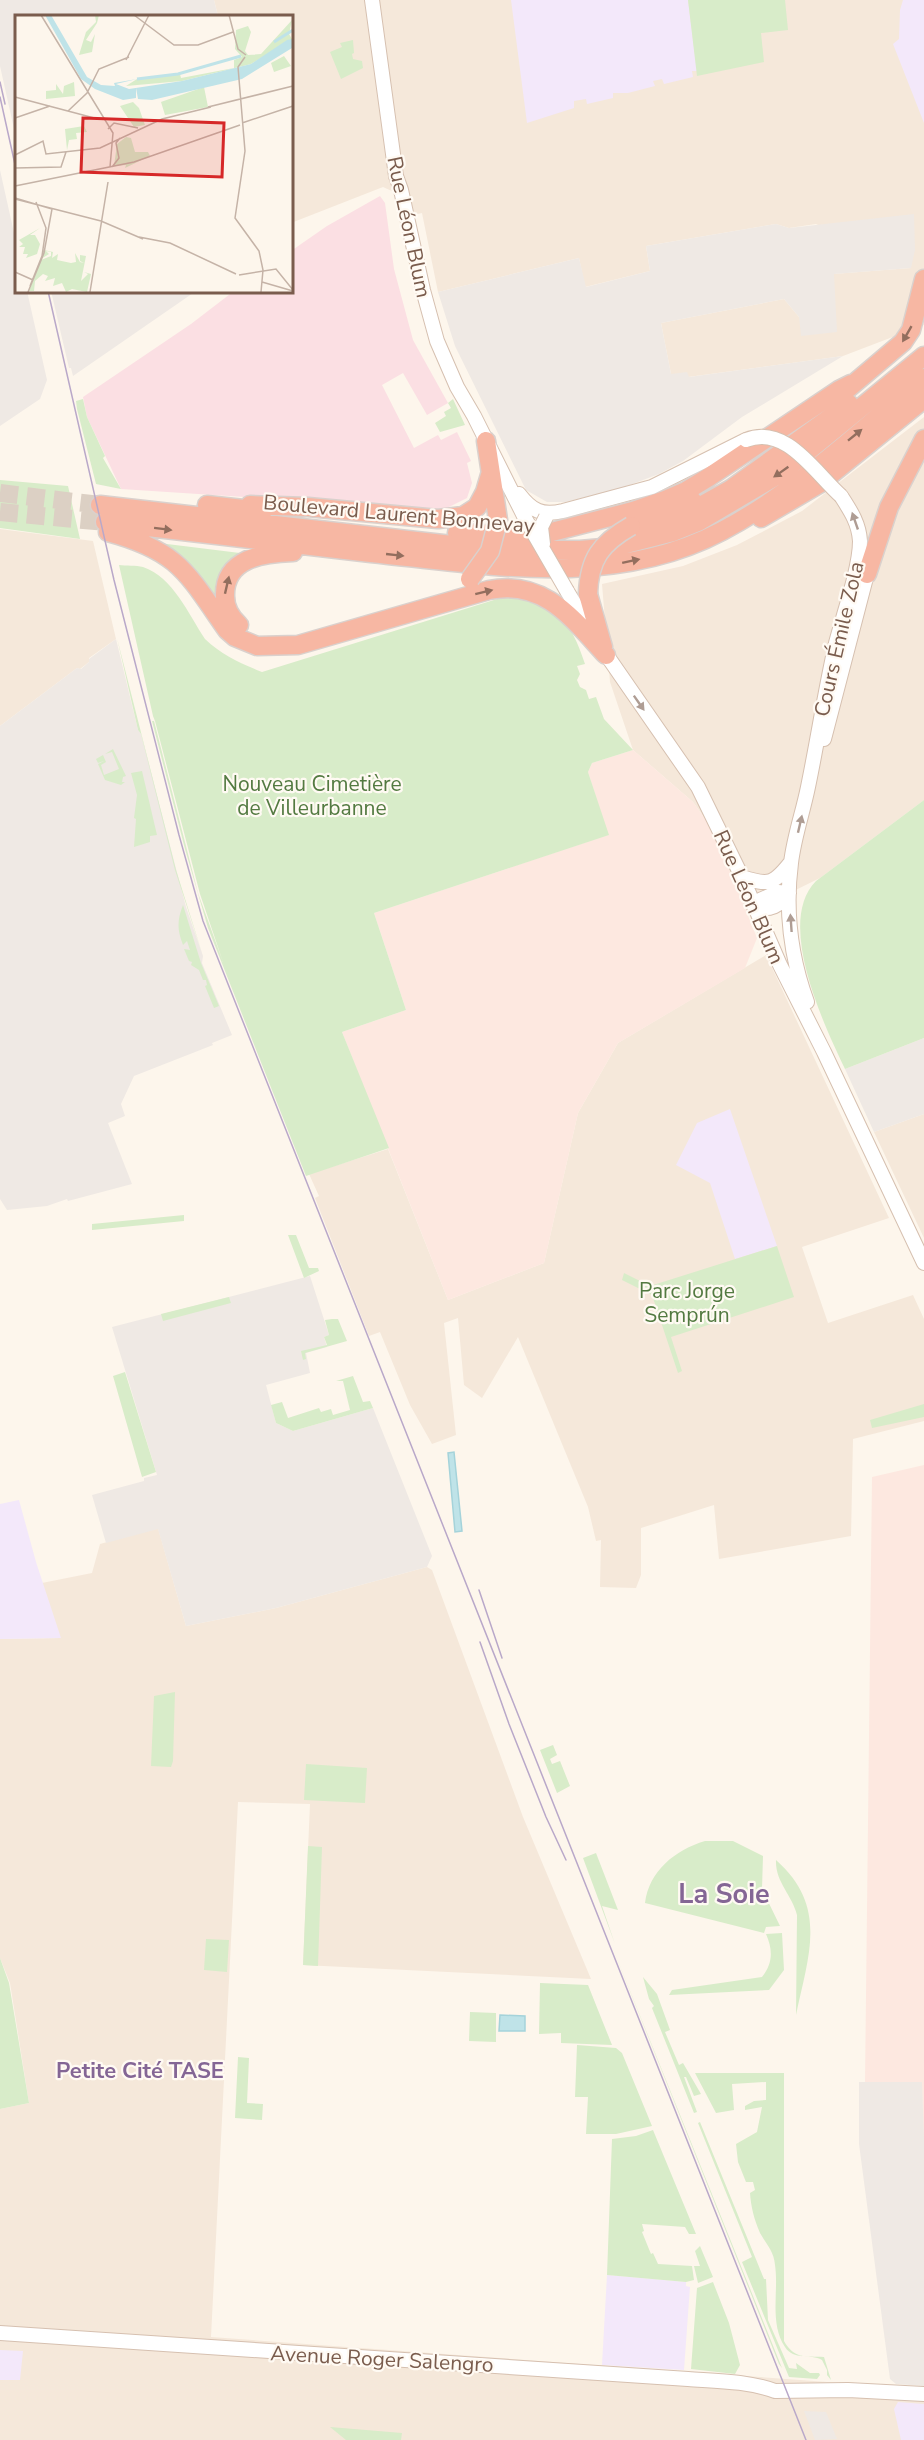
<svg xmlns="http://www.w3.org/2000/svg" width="924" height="2440" font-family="'Nunito Sans',sans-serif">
	<rect width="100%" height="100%" fill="#fdf6ec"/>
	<path fill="#f5e8da" d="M214 0H924V325L843 356 688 377 671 374 661 323 784 299 799 317 833 274 911 268 816 224 789 228 776 224 646 246 650 271 585 287 579 258 438 292 422 213 399 218 394 192 383 187 291 223V16H218Z
		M924 417V800L820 878 747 914 713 830 693 802 633 750 610 682 602 584 683 566 737 545 802 511Z
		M0 529 93 541 116 639 89 658V662L80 669 77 668 0 726Z
		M766 955 889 1218 802 1247 828 1323 913 1295 924 1319V1421L853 1439 851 1536 719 1559 714 1505 641 1528V1575L636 1588 600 1587 601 1540 596 1541 588 1507 518 1337 482 1398 464 1385 458 1318 444 1323 456 1435 432 1444 410 1405 380 1332 369 1336 315 1198 319 1196 309 1174 388 1149 448 1300 544 1263 578 1113 618 1043Z
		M924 1114V1238L874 1132Z
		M158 1528 186 1626 276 1608 427 1567 432 1570 523 1817 591 1979 303 1965 310 1804 238 1802 211 2337 924 2389V2440H0V2109L29 2103 10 1983 0 1958V1639L60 1638 42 1583 92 1573 100 1544Z"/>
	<path fill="#fde8e0" d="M633 750 693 802 713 830 757 938 745 968 618 1043 578 1113 544 1263 448 1300 342 1032 406 1010 374 913 608 835 588 772 592 763Z
		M924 1465V2139H923L922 2082H865L872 1477Z"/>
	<path fill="#efe9e4" d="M0 0H214L218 16H16V138L0 66Z
		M0 170 16 242V291H27L47 380 40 399 0 426Z
		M914 214 915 250 911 268 834 274 837 332 801 336 799 317 784 299 661 323 671 374 687 372 689 377 843 356 742 417 683 461 659 474 619 489 565 502H547L526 490 455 346 438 292 579 258 586 287 650 271 646 246 776 224 789 228Z
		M51 291H196L73 376 71 368H69Z
		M116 639 138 730 141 734 186 907 203 956 202 963 232 1035 212 1043 213 1045 134 1076 121 1104 125 1116 108 1123 132 1184 68 1201 67 1199 47 1206 7 1210 0 1199V726L77 668 81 669 89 662V659Z
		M924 1038V1114L874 1132 845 1069Z
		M310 1276 329 1335 324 1337 327 1347 306 1353 310 1373 266 1385 276 1423 293 1431 373 1408 432 1556 427 1567 276 1608 186 1626 158 1529 106 1543 92 1495 144 1481V1478L157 1475 112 1327Z
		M859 2082H922L924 2139V2386L896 2384 890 2379 859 2144Z
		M804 2411 826 2412 837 2439 815 2440Z"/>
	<path fill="#f3e8fa" d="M511 0H688L697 71H692L693 77 664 84 662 79 653 81 655 86 628 93H613V98L587 104 586 99 574 101V108L527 123Z
		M903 0H924V123L893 44 899 39 900 10Z
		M730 1109 777 1246 735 1259 710 1183 676 1165 697 1123Z
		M19 1500 36 1562 61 1638 0 1639V1504Z
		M607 2275 686 2282V2286L690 2287 684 2370 602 2365Z
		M0 2350 23 2351 20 2380H0Z
		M898 2402 924 2404V2440H901L894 2409Z"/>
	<path fill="#fbdfe3" d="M380 196 385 203 394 269 413 340 448 403 427 415 403 373 382 385 414 448 438 435 441 440 457 432 471 461 467 463 472 483 467 498 435 514 261 498 121 489 87 417 83 397 191 324 234 291H291V251L327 226Z"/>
	<path fill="#d8ecc9" d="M688 0H785L788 30 761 33 764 62 697 76Z
		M353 40 354 53 352 54 353 59 362 61 363 68 341 79 330 52 342 47 340 43Z
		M83 399 87 417 105 456 103 458 121 489 96 484 77 409 76 401Z
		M453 399 465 425 440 432 435 423 446 416 444 412 451 408 448 403Z
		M0 480 68 486 80 539 0 528Z
		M159 543 248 554 220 603Z
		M119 565C126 566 136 565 143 567 173 577 189 615 205 639 222 655 240 663 262 672L510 595C557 607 570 618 585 664L577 666 580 674 577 680 580 687 586 690 589 699 596 697 604 719 633 750 592 763 588 772 609 835 374 913 406 1010 342 1032 389 1148 306 1176 208 928 185 849 152 721H154L198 893 223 962 200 894 155 721 153 716Z
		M117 638 176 870 203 956 175 870 141 734 138 730Z
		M113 749 126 776 123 777 122 782H125L121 785 105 780 98 764 104 761 98 763 96 759 103 755 106 762 101 765 104 775 119 769 112 752 105 754Z
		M142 771 157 835 150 836V842L134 847 136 819 134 818 137 795 131 773Z
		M924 800V1038L845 1069C824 1025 775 922 816 881Z
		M183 905 201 963 219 1006 214 1008 205 986 207 985 206 980H203L199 970 191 965 192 962 189 961 184 949 190 950 187 941 183 945C177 930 177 920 183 905Z
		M184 1215V1221L92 1230V1224Z
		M288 1235H296L309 1268H318L319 1271 304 1278Z
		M777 1246 794 1297 671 1337 682 1371 678 1373 652 1295 622 1280 624 1273 650 1286Z
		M229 1297 231 1303 163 1321 161 1314Z
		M332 1319H338L347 1341 305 1353 306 1359 303 1360 301 1351 327 1345 324 1337 329 1335 325 1320Z
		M125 1372 156 1472 142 1477 113 1376Z
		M353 1376 363 1402 370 1401 373 1408 293 1431 276 1423 271 1405 282 1402 288 1418 319 1408 321 1412 331 1409 333 1415 350 1410 343 1381H336Z
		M924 1404V1417L872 1428 870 1420Z
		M175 1692 173 1761 171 1767 151 1766 154 1696Z
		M553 1745 557 1755 550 1759 552 1764 560 1761 570 1786 557 1793 540 1750Z
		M306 1764 367 1768 365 1803 304 1800Z
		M705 1841H733L763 1856 762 1889 780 1926 766 1927 764 1933 645 1903C649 1871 675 1850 705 1841Z
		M308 1846 322 1847 318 1966 303 1965Z
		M596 1853 618 1910 602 1906 615 1944 583 1858Z
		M776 1860C829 1907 808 1956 796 2015L797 1915C792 1895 775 1882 776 1860Z
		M782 1933 784 1970 769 1990 669 1995 672 1990 762 1977C773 1963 773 1950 766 1934Z
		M206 1939 229 1940 227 1972 204 1970Z
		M612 1946 782 2368 779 2364Z
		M0 1958 9 1983 29 2103 0 2109Z
		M643 1977 657 1994 670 2030 665 2032 679 2065 683 2063 701 2094 694 2096 686 2077H684L697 2112 694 2113 652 2008 654 2006 649 1999Z
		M540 1983 588 1985 612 2045 561 2043V2033L539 2034Z
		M470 2012 496 2013V2042L469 2041Z
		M577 2045 616 2048 622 2053 652 2126 616 2134H586L588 2097H575Z
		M238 2057 249 2058 247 2103 263 2104 262 2120 235 2118Z
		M695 2073H784V2341C794 2359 805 2356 824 2357L831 2380 827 2375V2370L822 2360C810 2353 794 2361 785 2347 769 2323 779 2291 775 2265 774 2251 766 2244 760 2233 754 2219 751 2207 750 2193L755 2190 753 2182H746L738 2162 736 2144 757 2132 762 2107 745 2110V2106L754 2101 766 2100V2082L732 2084 734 2110 716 2113Z
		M700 2122 764 2279H766L768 2320 789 2368 797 2369 796 2363 810 2373H819L820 2375 817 2379 789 2377 742 2262 752 2257 698 2123Z
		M653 2130 696 2234H689L685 2227 642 2224 644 2231 642 2232 651 2254 653 2253 658 2264 692 2266 694 2280 686 2282 607 2275 612 2139 636 2136Z
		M700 2246 713 2277 698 2283 694 2266H700L695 2251Z
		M713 2282 729 2323 740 2365 735 2374 691 2369 697 2288Z
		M330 2427 402 2433 401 2440H346Z"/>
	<path fill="#bfe3e8" stroke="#a5d3da" stroke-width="1.5" d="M454 1452 462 1531 455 1532 448 1453Z
		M500 2015 525 2016V2031H499Z"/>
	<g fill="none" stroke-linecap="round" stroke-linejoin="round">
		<path stroke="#dcd0c4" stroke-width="18" stroke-dasharray="18 9" stroke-linecap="butt" d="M0 493 100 505
			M0 512 105 522"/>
		<defs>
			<path id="secondary" d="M372 0 396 176 401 190 423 290 437 341 457 387 474 416 526 520
				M519 494C532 511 542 516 563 511L652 487 746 440
				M567 591 591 631
				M601 647 698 787 742 877 780 965 824 1052 924 1263
				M824 739 867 574
				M742 877C769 886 774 884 791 862
				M778 892 789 893C779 906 771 911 754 907L758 901Z
				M807 1002C791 958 785 909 791 863 794 837 803 812 808 787 818 739 825 691 836 643 843 616 860 568 860 541 859 523 850 510 841 496
				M0 2333 688 2379C717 2381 748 2381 775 2391L848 2390 924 2394"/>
			<path id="highway" d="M844 392 903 342 911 330 924 279
				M486 441 498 520
				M100 505 496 550H580L614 547 673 532 698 522 781 473 924 356
				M207 505 263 511
				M250 505 308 507 438 519 463 516 477 507 485 492 490 475
				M659 517 692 500
				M761 518 819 484 924 399
				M105 522C194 532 282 543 371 553 487 565 613 589 722 531 796 492 860 431 924 378
				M631 526 704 504 731 489 849 404
				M108 532C179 551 187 573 227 630L235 637 257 646 298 645 489 590C544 579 572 618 606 655
				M457 533 526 536 548 533 633 511 665 500 686 491 709 477 839 390 851 384
				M867 574 889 507 924 439
				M588 594 603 647
				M239 625C230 617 225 608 225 596 224 558 263 553 293 552"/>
		</defs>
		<use href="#secondary" stroke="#d6c0b0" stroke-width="16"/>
		<use href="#highway" stroke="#dad1cd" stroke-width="21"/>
		<use href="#secondary" stroke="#fff" stroke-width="14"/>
		<use href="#highway" stroke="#f7b7a3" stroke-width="18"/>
		<path stroke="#b9a8c9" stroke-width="1.5" d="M0 82 5 104
			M0 97 16 169
			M48 291 114 580 179 835 203 921 806 2440
			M479 1590 502 1658
			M480 1642 509 1724 546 1817 566 1860"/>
		<defs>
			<path id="secondary-bridge" d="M746 440C786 424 815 473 841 496
				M526 520 567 591
				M543 544 541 527 546 517"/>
			<path id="highway-bridge" d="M470 579 490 551 498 520
				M588 594C589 559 601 543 631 526"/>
		</defs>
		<use href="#secondary-bridge" stroke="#d6c0b0" stroke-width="16" stroke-linecap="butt"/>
		<use href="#highway-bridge" stroke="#dad1cd" stroke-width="21" stroke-linecap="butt"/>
		<use href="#secondary-bridge" stroke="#fff" stroke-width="14"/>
		<use href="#highway-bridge" stroke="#f7b7a3" stroke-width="18"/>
	</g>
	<defs><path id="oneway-solid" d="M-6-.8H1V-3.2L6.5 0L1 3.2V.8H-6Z" transform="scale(1.5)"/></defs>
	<g fill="#936e5e">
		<use href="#oneway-solid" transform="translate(907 334) rotate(120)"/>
		<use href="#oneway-solid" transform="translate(855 435) rotate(-39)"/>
		<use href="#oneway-solid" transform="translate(781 472) rotate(145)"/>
		<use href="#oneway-solid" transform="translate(163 529) rotate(7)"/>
		<use href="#oneway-solid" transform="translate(395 555) rotate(6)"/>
		<use href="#oneway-solid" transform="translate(631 561) rotate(-12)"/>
		<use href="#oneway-solid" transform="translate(227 585) rotate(-77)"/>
		<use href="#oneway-solid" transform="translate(484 592) rotate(-14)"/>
	</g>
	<g fill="#af9d94">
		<use href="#oneway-solid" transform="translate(855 521) rotate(-109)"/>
		<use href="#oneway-solid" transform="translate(639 703) rotate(55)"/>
		<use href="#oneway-solid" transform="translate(800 824) rotate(-77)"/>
		<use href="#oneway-solid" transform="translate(791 923) rotate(-94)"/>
	</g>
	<g text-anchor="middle" stroke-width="4.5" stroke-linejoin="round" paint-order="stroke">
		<g font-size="21" fill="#7a5c4d" stroke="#fffaf3">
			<text transform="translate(409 227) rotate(78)" y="7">Rue Léon Blum</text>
			<text transform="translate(399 514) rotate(5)" y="7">Boulevard Laurent Bonnevay</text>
			<text transform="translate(839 639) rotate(-77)" y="7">Cours Émile Zola</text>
			<text transform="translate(749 897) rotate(66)" y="7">Rue Léon Blum</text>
			<text transform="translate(382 2359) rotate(3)" y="7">Avenue Roger Salengro</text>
		</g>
		<g font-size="21" fill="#537a41" stroke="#fffaf3">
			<text x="312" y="791">Nouveau Cimetière<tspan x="312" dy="24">de Villeurbanne</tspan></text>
			<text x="687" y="1298">Parc Jorge<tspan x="687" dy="24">Semprún</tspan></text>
		</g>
		<g font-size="22" font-weight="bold" fill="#846695" stroke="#fffaf3">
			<text x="140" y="2078">Petite Cité TASE</text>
		</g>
		<g font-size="27" font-weight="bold" fill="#846695" stroke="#fffaf3">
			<text x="724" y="1903">La Soie</text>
		</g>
	</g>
	<g transform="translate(15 15)">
		<rect width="278" height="278" fill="#fdf6ec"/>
		<path d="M80 0H84L82 8 71 25 76 27 80 19 77 37 64 40 71 17 81 7ZM277 5 274 19 277 24 236 49 167 66 111 71 122 64 165 59 166 63 219 53V45L227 42 220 34 221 15 233 11 236 17 230 36 233 40 246 39ZM269 41 276 51 259 57 256 48ZM59 67 60 81 31 84V76L41 75V69L48 79 49 71ZM189 72 193 92 150 100 146 87 143 88ZM118 87 124 93 130 110 119 112 105 91ZM69 111 72 117 61 118 62 124 54 125 52 135 50 114ZM111 122 116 123 120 137H133L135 141 110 153 111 150 99 151 102 129ZM25 213 15 220H20L25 229 22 239 11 243 13 239H8L10 232H4L8 229 4 225ZM29 235 38 237 37 243 43 239 42 245 56 248 61 247 60 238 65 247 69 248 65 246V240L71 241 66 266 73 259 69 257 76 259 72 277 57 274 51 277 47 268 38 271 40 263 30 266 33 261 28 259 20 266 19 276H14L26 245 36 241V237L31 236 34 239 26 244Z" fill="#d8ecc9"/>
		<path d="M30 0H36L72 62 86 70 100 71 99 68 122 64 101 69 114 74 167 66 236 49 272 25 277 24V33L227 64 137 85 123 84 121 73V83L108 85 80 74 66 64Z" fill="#bfe3e8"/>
		<path fill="none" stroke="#bfe3e8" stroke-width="3" d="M259 27 278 15M122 64 163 59 226 41"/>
		<path fill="none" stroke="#c5b3a7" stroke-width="1.5" d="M26 0 98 118 95 152M119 0 159 30H183L218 17M214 0 223 34 231 40M230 42 223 52 230 136 220 203 244 236 248 255 246 277M111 45 134 0M0 82 83 104M193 92 278 71M53 96 72 78 84 54 114 42M0 103 35 91M227 108 278 91M93 114 99 108 123 113M0 140 28 126 31 139 85 133 147 104 196 92M97 152 104 143 101 128 105 123M0 153 46 152 51 137M0 171 119 147 225 110M0 183 37 194 29 238 13 277M0 184 86 206 128 224M124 222 155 228 221 259M0 257 18 265M224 260 261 254 278 275M247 267 278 276M15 271 27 241 31 213 21 187M75 277 93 167"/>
		<path fill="#d62828" fill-opacity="0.15" stroke="#d62828" stroke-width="3" d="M68 103 209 108 207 162 66 157Z"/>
		<rect width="278" height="278" fill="none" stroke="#7a5c4d" stroke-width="3"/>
	</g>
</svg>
